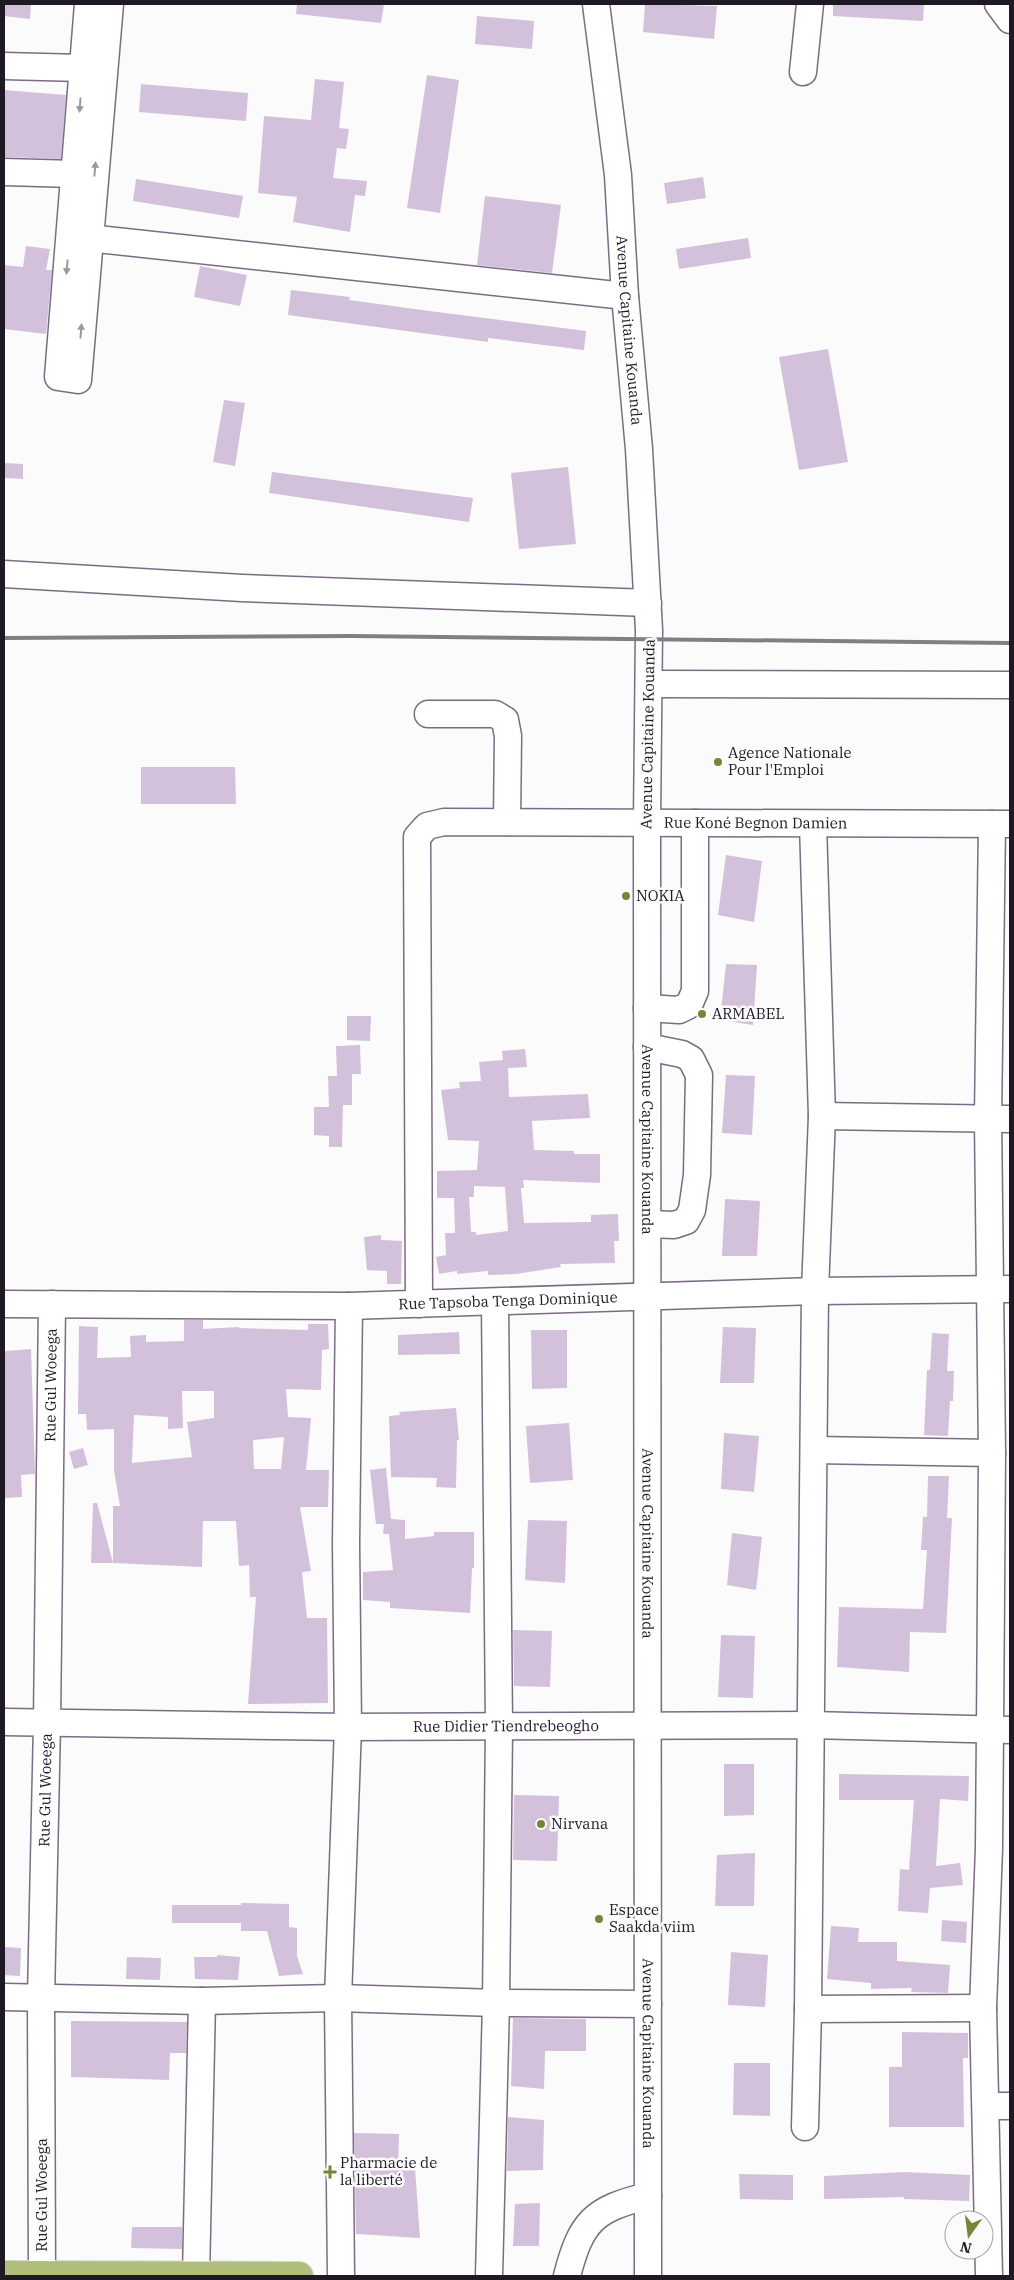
<svg xmlns="http://www.w3.org/2000/svg" width="1014" height="2280" font-family="'IBM Plex Serif',serif">
	<rect width="100%" height="100%" fill="#fbfbfb"/>
	<path fill="#d3c1dc" fill-rule="evenodd" d="M4 4H31L30 19 4 16Z
		M297 4H384L381 23 296 14Z
		M645 4 717 6 714 39 643 32Z
		M833 4H924L923 21 833 16Z
		M477 16 534 21 532 49 475 44Z
		M427 75 459 80 440 213 407 208Z
		M315 79 344 82 339 128 349 129 346 149 337 148 333 178 367 181 365 196 355 195 350 232 293 222 297 197 258 193 264 116 311 120Z
		M141 84 248 93 246 121 139 112Z
		M4 90 66 95 61 159 4 157Z
		M703 177 706 198 667 204 664 183Z
		M136 179 243 196 239 218 133 201Z
		M485 196 561 205 552 273 477 265Z
		M748 238 751 258 679 269 676 249Z
		M26 246 50 249 46 270H52L46 334 4 329V265L23 267Z
		M200 266 247 275 240 306 194 297Z
		M291 290 350 297 349 300 422 310 586 331 584 350 488 338V342L288 315Z
		M828 349 848 462 799 470 779 357Z
		M224 400 245 403 235 466 213 462Z
		M4 463 23 464V479L4 478Z
		M568 467 576 544 519 549 511 473Z
		M272 472 473 498 469 522 269 493Z
		M141 767H235L236 804H141Z
		M726 855 762 861 754 922 718 915Z
		M726 964 757 965 753 1025 720 1020Z
		M347 1016H371L370 1041 347 1040Z
		M360 1045 361 1074H352V1105H343L342 1147H329V1136L314 1135V1107H329L328 1076H337L336 1046Z
		M525 1049 527 1067 508 1068 509 1097 588 1094 590 1118 532 1121 534 1150 574 1151V1154H600V1183L523 1180 524 1188H521L524 1223 591 1222V1215L618 1214 619 1241H614L615 1263 560 1264 561 1267 516 1274 488 1275V1271L457 1274V1271L439 1274 436 1257 446 1255 445 1233H455L454 1198H437V1171L477 1170 479 1141 448 1140 441 1090 460 1088 459 1082 481 1081 479 1062 503 1060 502 1051ZM474 1186 505 1187 508 1231 476 1235V1232H471L469 1197H474Z
		M726 1075 755 1076 752 1135 722 1133Z
		M725 1199 760 1201 757 1256H722Z
		M381 1235V1240L402 1241 401 1284H387V1271L367 1270 364 1237Z
		M184 1320H203V1329L239 1327V1328L308 1330V1324H328L329 1349 322 1350 321 1390 286 1389 288 1417 311 1418 306 1470H329L328 1507H300L311 1571 302 1572 307 1618H327L328 1703 248 1704 256 1597H250L249 1565 239 1566 236 1521H203L202 1567 113 1563V1506H120L114 1471V1429L87 1430 86 1414H78L79 1326 98 1327 97 1358 131 1357 130 1336 146 1335V1342L184 1341ZM182 1391H214V1418L187 1422 192 1457 132 1463 134 1415 168 1417V1429L183 1428ZM284 1437 281 1469H254L253 1440Z
		M723 1327 756 1328 754 1383H720Z
		M531 1330H567V1388L532 1389Z
		M459 1332 460 1354 398 1355V1335Z
		M932 1333 949 1334 947 1371H954L953 1401H950L948 1436 924 1435 927 1370H930Z
		M31 1349 35 1474 21 1475 22 1497 4 1498 5 1351Z
		M456 1408 459 1440H457L456 1488 436 1487 437 1478 391 1477 389 1416 400 1415 399 1412Z
		M569 1423 573 1480 530 1483 526 1426Z
		M724 1433 759 1436 754 1492 721 1489Z
		M83 1448 88 1465 74 1469 69 1452Z
		M386 1468 391 1519 405 1520V1539L434 1536V1532H474V1568H472L470 1613 390 1608V1602L363 1600V1572L393 1570 389 1534H383L384 1524H376L370 1470Z
		M928 1476H949L947 1518H952L946 1633 910 1632 909 1672 837 1667 839 1607 923 1609 927 1550H921L923 1517H927Z
		M93 1503H97L113 1563H91Z
		M528 1520 567 1521 565 1583 525 1580Z
		M732 1533 762 1537 756 1590 727 1585Z
		M513 1630 552 1631 550 1687 514 1686Z
		M721 1635 755 1636 753 1698 718 1697Z
		M724 1764H754V1815L724 1816Z
		M839 1774 969 1776 968 1801 940 1799 936 1866 960 1863 963 1885 930 1888 928 1913 898 1911 900 1869 909 1870 914 1800H839Z
		M514 1795 559 1796 557 1861 513 1860Z
		M755 1853 754 1906H715L717 1855Z
		M241 1903 289 1904V1927L297 1928V1956L303 1974 279 1976 267 1931H241V1923H172V1905H241Z
		M942 1920 967 1922 966 1943 941 1941Z
		M831 1926 859 1928 858 1942H897V1961L950 1965 948 1993 911 1992 912 1988 871 1989V1983L827 1979Z
		M4 1947 21 1948 20 1976 4 1975Z
		M731 1952 768 1955 765 2007 728 2005Z
		M217 1955 240 1957 238 1980 195 1979 194 1957H217Z
		M127 1957 161 1958 160 1980 126 1979Z
		M513 2018 586 2019V2051H545L544 2089 511 2086Z
		M71 2021 187 2022 186 2053H170L169 2080 71 2077Z
		M902 2032 968 2033V2058H963L964 2127H889V2067H902Z
		M734 2063H770V2116L733 2115Z
		M508 2117 544 2120 543 2170 507 2171Z
		M354 2133 399 2134 398 2170 415 2168 420 2238 356 2234Z
		M905 2172 970 2175 969 2201 904 2199V2197L824 2199V2176Z
		M739 2174 793 2175V2200L740 2199Z
		M540 2203 539 2246H513L515 2204Z
		M132 2227H182V2249L131 2248Z"/>
	<g fill="none" stroke-linecap="round" stroke-linejoin="round">
		<defs>
			<g id="minor">
				<path d="M88 4 58 377 78 380 110 4"/>
				<path id="s1" d="M596 4 618 175 625 296 639 449 649 630 647 823 648 2276"/>
				<path d="M998 4 1010 20"/>
				<path d="M4 66 82 68"/>
				<path d="M803 72 810 4"/>
				<path d="M4 172 75 174"/>
				<path d="M88 238 625 296"/>
				<path d="M4 574 242 588 648 603"/>
				<path d="M650 684 1010 685"/>
				<path d="M428 714H495L505 720 508 736 507 822"/>
				<path d="M647 1008 679 1010 689 1005 695 991V823"/>
				<path d="M647 1047 682 1054 691 1059 699 1075 697 1175 692 1210 686 1221 674 1225 648 1224"/>
				<path d="M822 1116 1010 1119"/>
				<path id="s2" d="M4 1304 349 1306 815 1291 1010 1289"/>
				<path id="s3" d="M419 1304 417 837 427 826 444 822 1010 824"/>
				<path d="M814 1450 992 1453"/>
				<path id="s4" d="M4 1722 348 1727 810 1725 1010 1730"/>
				<path d="M4 1997 202 2001 338 1998 496 2003 648 2004"/>
				<path d="M808 2009 983 2008"/>
				<path d="M986 2106H1010"/>
				<path d="M805 2127 808 2009 815 1291 822 1116 813 824"/>
				<path id="s5" d="M42 2276 41 1998 47 1723 52 1304"/>
				<path d="M196 2276 202 2001"/>
				<path d="M341 2276 338 1998 348 1727 346 1544 349 1306"/>
				<path d="M489 2276 496 2003 499 1727 495 1302"/>
				<path d="M567 2276C581 2222 593 2209 648 2196"/>
				<path d="M989 2276 983 2008 989 1848 990 1730 992 1453 988 1119 992 824"/>
			</g>
			<path id="major" d="M4 2275 299 2276"/>
		</defs>
		<use href="#minor" stroke="#7c6b84" stroke-width="29"/>
		<use href="#major" stroke="#d7d6d7" stroke-width="30"/>
		<use href="#minor" stroke="#fff" stroke-width="26"/>
		<use href="#major" stroke="#b0be7c" stroke-width="28"/>
		<path stroke="#827f84" stroke-width="4" d="M4 638 352 636 1010 643"/>
	</g>
	<defs><path id="oneway-solid" d="M-6-.8H1V-3.2L6.5 0L1 3.2V.8H-6Z" transform="scale(1.25)"/></defs>
	<g fill="#9a989c">
		<use href="#oneway-solid" transform="translate(80 105) rotate(94)"/>
		<use href="#oneway-solid" transform="translate(95 169) rotate(-85)"/>
		<use href="#oneway-solid" transform="translate(67 267) rotate(95)"/>
		<use href="#oneway-solid" transform="translate(81 331) rotate(-86)"/>
	</g>
	<g fill="#758737" stroke="#fbfbfb" stroke-width="2">
		<circle cx="718" cy="762" r="5"/>
		<circle cx="626" cy="896" r="5"/>
		<circle cx="702" cy="1014" r="5"/>
		<circle cx="541" cy="1824" r="5"/>
		<circle cx="599" cy="1919" r="5"/>
		<path d="M327.5 2164.5h5v5h5v5h-5v5h-5v-5h-5v-5h5z"/>
	</g>
	<g text-anchor="middle" stroke-width="5" stroke-linejoin="round" paint-order="stroke">
		<g font-size="15" fill="#1f1923" stroke="#fbfbfb">
			<text dy="5" stroke="none"><textPath href="#s1" startOffset="328">Avenue Capitaine Kouanda</textPath></text>
			<text transform="translate(648 734) rotate(-89)" y="5">Avenue Capitaine Kouanda</text>
			<text dy="5" stroke="none"><textPath href="#s3" startOffset="811">Rue Koné Begnon Damien</textPath></text>
			<text dy="5" stroke="none"><textPath href="#s1" startOffset="1138">Avenue Capitaine Kouanda</textPath></text>
			<text dy="5" stroke="none"><textPath href="#s2" startOffset="504">Rue Tapsoba Tenga Dominique</textPath></text>
			<text dy="5" stroke="none"><textPath href="#s5" startOffset="891">Rue Gul Woeega</textPath></text>
			<text dy="5" stroke="none"><textPath href="#s1" startOffset="1542">Avenue Capitaine Kouanda</textPath></text>
			<text dy="5" stroke="none"><textPath href="#s4" startOffset="502">Rue Didier Tiendrebeogho</textPath></text>
			<text dy="5" stroke="none"><textPath href="#s5" startOffset="486">Rue Gul Woeega</textPath></text>
			<text dy="5" stroke="none"><textPath href="#s1" startOffset="2052">Avenue Capitaine Kouanda</textPath></text>
			<text transform="translate(42 2195) rotate(-90)" y="5">Rue Gul Woeega</text>
		</g>
		<g font-size="15" fill="#1f1923" stroke="#fbfbfb" text-anchor="start">
			<text x="728" y="758">Agence Nationale<tspan x="728" dy="17">Pour l'Emploi</tspan></text>
			<text x="636" y="901">NOKIA</text>
			<text x="712" y="1019">ARMABEL</text>
			<text x="551" y="1829">Nirvana</text>
			<text x="609" y="1915">Espace<tspan x="609" dy="17">Saakda viim</tspan></text>
			<text x="340" y="2168">Pharmacie de<tspan x="340" dy="17">la liberté</tspan></text>
		</g>
	</g>
	<rect width="1014" height="2280" fill="none" stroke="#1f1923" stroke-width="10"/>
	<g transform="translate(969 2235) rotate(194)"><circle r="24" fill="#fbfbfb" stroke="#a3a1a5"/>
	<path d="M0-4L9 19L0 12L-9 19Z" fill="#758737"/>
	<text y="-8" font-size="14" font-weight="bold" text-anchor="middle" fill="#1f1923">N</text>
	</g>
</svg>
